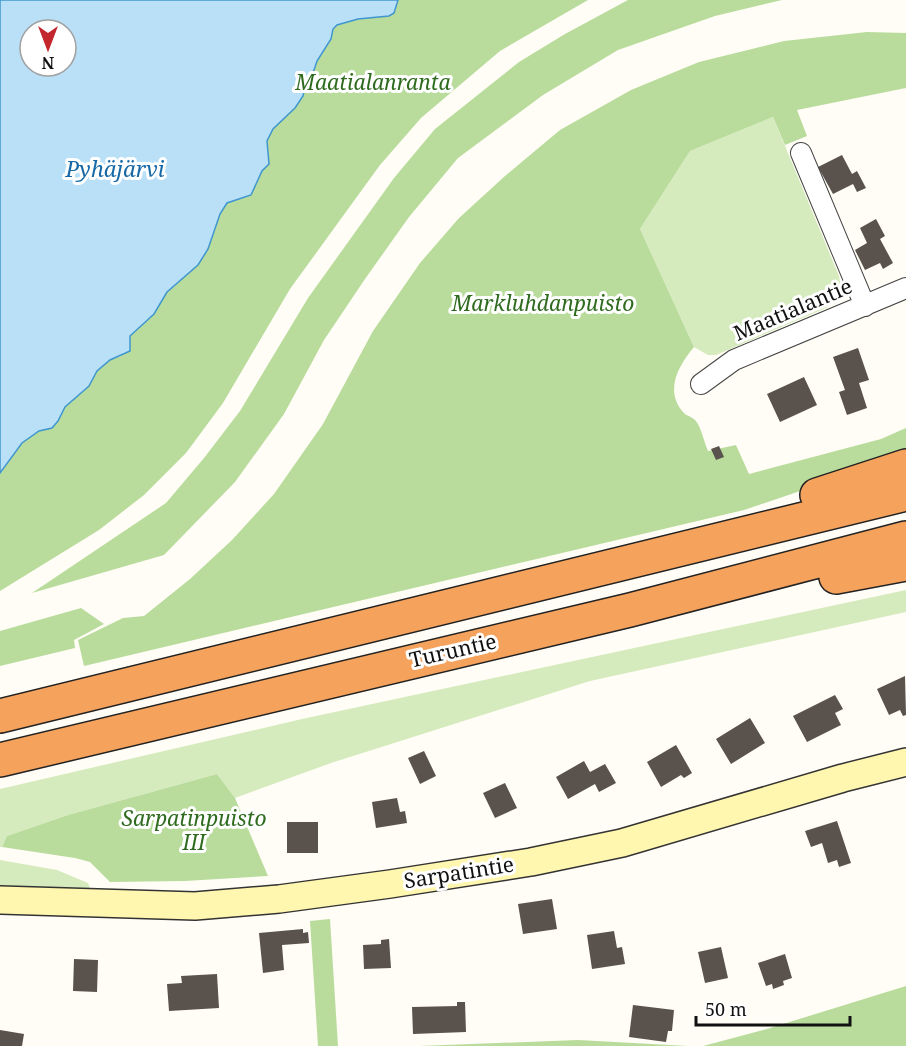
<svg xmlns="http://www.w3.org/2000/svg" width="906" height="1046" font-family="'Noto Serif',serif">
	<rect width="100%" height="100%" fill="#fffdf5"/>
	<path fill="#d5ebbd" d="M773 117 839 276C842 290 839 300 826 308L716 355H708L694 347 640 229 690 151Z
		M906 590V612L590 681 331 763 235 798 217 774 68 815 7 836 2 847H0V789L302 719Z
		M0 860 57 870 88 883 90 888 87 892 0 885Z"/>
	<path fill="#b9dc9c" d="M398 0H588L500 51 421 118 380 165 290 289 223 403 186 453 144 495 99 530 0 591V473L22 443 39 431 58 421 65 407 89 386 97 371 110 360 121 356 130 336 154 314 167 291 198 265 208 249 220 214 227 203 251 195 262 171 269 164 267 141 273 129 295 108 303 96 306 83 313 73 317 61 331 39 333 29 337 25 358 19 389 16 394 13Z
		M628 0H782L715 16 618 50 543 95 458 158 409 217 365 279 324 340 284 414 235 482 164 555 32 593 166 503 204 458 240 411 308 298 394 178 435 129 519 62 565 34Z
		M867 32 906 33V88L797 110 807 136 785 145 773 117 690 151 640 229 694 347C679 365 664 390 683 412 686 416 691 416 695 420 701 426 704 442 708 451L736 445 749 474 881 439 906 428V455L744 510 84 666 78 640 123 618 144 616 190 579 232 540 274 494 323 424 373 331 420 263 459 218 505 176 560 130 631 90 699 62 784 41Z
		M81 608 104 624 74 640 75 648 0 666V631Z
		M217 774 235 798 268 876 185 881 110 882 90 862 75 858 2 847 7 836 68 815Z
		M330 919 338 1046H318L310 921Z
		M906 986V1046H703L767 1029Z
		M578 1040 688 1046H419Z"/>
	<path fill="#b9e0f7" stroke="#3f96cf" stroke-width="1.5" fill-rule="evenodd" d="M0 0H398L394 13 389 16 358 19 337 25 333 29 331 39 317 61 313 73 306 83 303 96 295 108 273 129 267 141 269 164 262 171 251 195 227 203 220 214 208 249 198 265 167 292 154 314 130 336V351L110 360 97 371 89 386 65 407 58 421 52 428 39 431 22 443 0 473ZM30 30H66V66H30Z"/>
	<path fill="#5a524d" d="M842 155 852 174 857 171 866 188 857 192 853 184 833 194 818 167Z
		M876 219 885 236 880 239 893 263 883 269 880 263 865 270 855 250 867 243 860 228Z
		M858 348 869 380 859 383 867 408 847 415 839 392 845 390 833 357Z
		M804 377 817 405 780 422 767 394Z
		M719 446 724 457 716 460 711 449Z
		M905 676 906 715 903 716 900 710 889 715 877 689Z
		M835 695 843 709 835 713 841 725 807 742 793 716Z
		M750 718 765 743 731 764 716 739Z
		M676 745 692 773 684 778 681 775 661 787 647 762Z
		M424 751 436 776 420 784 408 758Z
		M584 761 590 772 605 764 616 783 599 792 595 784 568 799 556 777Z
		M505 783 517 808 495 818 483 793Z
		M397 798 400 812 405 811 407 823 376 828 372 802Z
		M837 821 851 863 839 867 837 860 828 863 822 843 811 847 805 831Z
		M287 822H318V853H287Z
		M552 899 557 929 523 934 518 904Z
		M303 929V933L308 932 309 943 282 945 284 970 263 973 259 933Z
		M614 931 617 948 622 947 625 964 592 969 587 935Z
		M389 939 391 968 364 969 363 945 381 944V940Z
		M721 947 728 978 705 983 698 952Z
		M785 954 792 978 783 981 784 985 773 989 772 984 766 986 758 963Z
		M74 959 98 960 97 992 73 991Z
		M217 974 219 1008 169 1011 167 984 182 983 181 976Z
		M457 1002H465L466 1032 413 1034 412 1007 457 1006Z
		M633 1005 674 1010 672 1031H668L666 1042 629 1037Z
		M0 1030 24 1034 22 1046H0Z"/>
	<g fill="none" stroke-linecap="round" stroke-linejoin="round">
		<defs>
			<path id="minor" d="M801 153 865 306
				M701 384 734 360 906 288"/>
			<path id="secondary" d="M0 900 195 906 279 899 390 884 531 862 622 843 843 778 906 762"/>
			<path id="motorway" d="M817 495 906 466
				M836 577 906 564
				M0 716 906 494
				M0 760 630 610 906 538"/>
		</defs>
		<use href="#minor" stroke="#444" stroke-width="22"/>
		<use href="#secondary" stroke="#333" stroke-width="30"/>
		<use href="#motorway" stroke="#222" stroke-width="36"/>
		<use href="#minor" stroke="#fff" stroke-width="20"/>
		<use href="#secondary" stroke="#fff6b0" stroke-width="27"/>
		<use href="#motorway" stroke="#f5a25d" stroke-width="33"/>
	</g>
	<g text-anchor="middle" stroke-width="6" stroke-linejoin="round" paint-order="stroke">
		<g font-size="21" font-style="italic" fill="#2f6b1f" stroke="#fff">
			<text x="373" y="90">Maatialanranta</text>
			<text x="543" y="311">Markluhdanpuisto</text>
			<text x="194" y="826">Sarpatinpuisto<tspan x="194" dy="24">III</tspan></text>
		</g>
		<g font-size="21" fill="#111" stroke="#fff">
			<text transform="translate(793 310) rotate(-23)" y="7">Maatialantie</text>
			<text transform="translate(453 651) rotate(-13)" y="7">Turuntie</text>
			<text transform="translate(459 873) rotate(-9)" y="7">Sarpatintie</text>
		</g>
		<g font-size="22" font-style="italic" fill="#1768a6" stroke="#fff">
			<text x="115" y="177">Pyhäjärvi</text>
		</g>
	</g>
	<g transform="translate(48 48) rotate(180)"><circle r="28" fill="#ffffff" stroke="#a0a0a0" stroke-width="1.5"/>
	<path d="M0-4.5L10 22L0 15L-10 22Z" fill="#c4262e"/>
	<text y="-9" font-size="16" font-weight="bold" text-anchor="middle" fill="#111111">N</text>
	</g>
	<path d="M696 1016v9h154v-9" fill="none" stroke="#111111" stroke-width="3"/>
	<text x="705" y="1016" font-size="18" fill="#111111" stroke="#ffffff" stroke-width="4.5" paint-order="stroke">50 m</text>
</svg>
